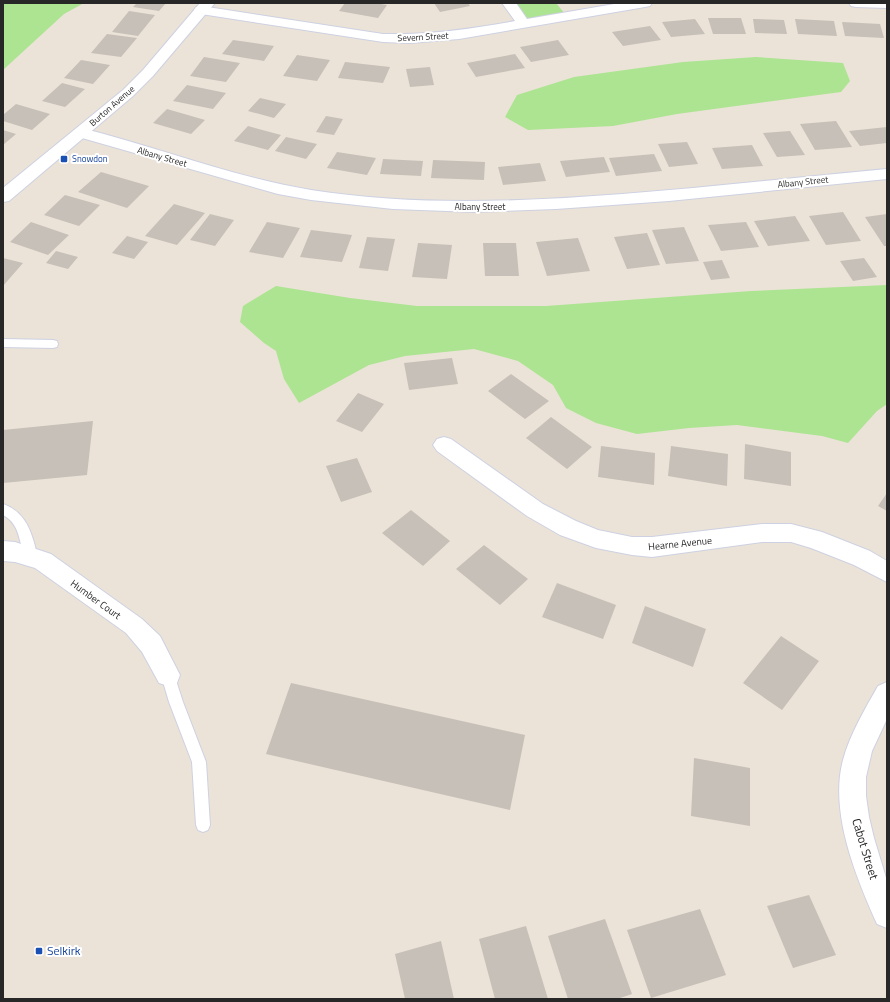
<svg xmlns="http://www.w3.org/2000/svg" width="890" height="1002" font-family="'Titillium Web',sans-serif">
	<rect width="100%" height="100%" fill="#ebe3d8"/>
	<path fill="#ace491" d="M3 3H84L64 14 3 70Z
		M511 3H556L565 14 524 22Z
		M756 57 843 63 850 81 841 92 677 114 613 126 528 130 505 117 517 95 574 77 683 62Z
		M887 285V404L877 411 848 443 822 436 737 425 689 428 637 434 596 423 566 408 553 385 518 361 474 349 405 356 369 365 299 403 284 379 276 351 264 343 240 322 243 306 276 286 350 298 417 306H546L751 291Z"/>
	<path fill="#c6c0b8" d="M137 3H166L159 11 133 7Z
		M345 3H375L387 5 378 18 339 11Z
		M434 3H468L470 6 440 12Z
		M129 11 155 15 138 36 112 32Z
		M708 18H741L746 34H713Z
		M695 19 705 34 671 37 662 22Z
		M753 19 784 20 787 34 755 33Z
		M795 19 834 21 837 36 798 34Z
		M842 22 880 24 884 38 845 36Z
		M650 26 661 40 623 46 612 32Z
		M107 34 137 38 121 57 91 53Z
		M233 40 274 46 264 61 222 54Z
		M558 40 569 55 531 62 520 47Z
		M515 54 525 68 476 77 467 63Z
		M297 55 330 60 317 81 283 76Z
		M204 57 240 63 226 82 190 76Z
		M81 60 110 65 93 84 64 78Z
		M345 62 390 67 383 83 338 78Z
		M430 67 434 85 410 87 406 69Z
		M62 83 85 89 65 107 42 101Z
		M187 85 226 93 213 109 173 101Z
		M260 98 286 104 274 118 248 111Z
		M16 104 50 114 32 130 3 121V115Z
		M167 109 205 120 191 134 153 123Z
		M326 116 343 119 334 135 316 132Z
		M836 121 852 147 815 150 800 124Z
		M248 126 281 135 268 150 234 141Z
		M887 127V143L860 146 849 131Z
		M3 130 16 134 3 145Z
		M790 131 805 155 777 157 763 133Z
		M286 137 317 144 306 159 275 151Z
		M687 142 698 164 669 167 658 144Z
		M752 145 763 166 722 169 712 148Z
		M337 152 376 158 367 175 327 168Z
		M654 154 662 171 616 176 609 158Z
		M604 157 610 172 566 177 560 161Z
		M383 159 423 161 421 176 380 174Z
		M433 160 485 162 484 180 431 178Z
		M540 163 546 181 503 185 498 167Z
		M101 172 149 186 127 208 78 192Z
		M65 195 100 205 79 226 44 215Z
		M174 204 205 213 177 245 145 236Z
		M843 212 861 241 826 245 809 216Z
		M210 214 234 220 215 246 190 240Z
		M887 214V246H884L865 217Z
		M795 216 810 241 768 246 754 221Z
		M31 222 69 235 48 255 10 242Z
		M267 222 300 228 283 258 249 252Z
		M746 222 759 247 721 251 708 225Z
		M684 227 699 261 666 264 652 230Z
		M311 230 352 235 342 262 300 257Z
		M647 233 660 265 627 269 614 237Z
		M127 236 148 242 134 259 112 253Z
		M367 237 395 239 388 271 359 268Z
		M578 238 590 271 547 276 536 242Z
		M418 243 452 245 447 279 412 277Z
		M483 243H516L519 276H485Z
		M56 251 78 257 68 269 46 263Z
		M3 258 23 263 3 286Z
		M864 258 877 277 853 281 840 261Z
		M722 260 730 278 711 280 703 262Z
		M452 358 458 384 409 390 404 363Z
		M511 374 549 401 525 419 488 391Z
		M358 393 384 404 362 432 336 421Z
		M551 417 592 447 567 469 526 438Z
		M93 421 87 475 3 483V430Z
		M745 444 791 452V486L744 479Z
		M601 446 655 453 654 485 598 477Z
		M671 446 728 454 727 486 668 476Z
		M357 458 372 492 341 502 326 466Z
		M887 493V511L878 506Z
		M411 510 450 541 423 566 382 533Z
		M484 545 528 579 500 605 456 569Z
		M557 583 616 605 603 639 542 617Z
		M645 606 706 629 693 667 632 643Z
		M781 636 819 661 782 710 743 683Z
		M291 683 525 735 510 810 266 754Z
		M694 758 750 768V826L691 816Z
		M809 895 836 955 793 968 767 906Z
		M700 909 726 975 651 998 627 930Z
		M605 919 632 994 617 999H568L548 936Z
		M526 926 548 999H495L479 939Z
		M441 941 454 999H405L395 954Z"/>
	<g fill="none" stroke-linecap="round" stroke-linejoin="round">
		<defs>
			<path id="service" d="M3 339 53 340 57 341 58 344 57 347 53 348 3 347Z
				M3 504C23 511 30 527 35 546 36 552 38 557 35 562L31 563 27 562C18 545 22 525 3 515Z
				M168 669 173 671 183 702 206 762 210 825 208 830 203 832 198 830 196 825 192 762 169 702 161 675 163 671Z"/>
			<path id="minor" d="M502 3H516L527 19 620 3H652L650 6 645 7 459 39 410 43 383 42 201 14 196 13 194 10 196 7 201 6 383 34C428 35 471 29 515 21Z
				M849 3H887V8L856 7 851 6Z
				M81 128C158 147 232 177 311 190 414 206 518 202 622 194 710 187 799 177 887 169V179L669 201 556 209 474 212 393 209 311 200 278 194 75 136 73 133 75 130Z
				M444 437 451 439 543 504 576 521 598 530 632 537H652L762 524H791L822 532 870 551 887 561V582L854 565 811 548 791 542H762L652 557 632 555 596 548 560 535 527 516 437 451 433 445 437 439Z
				M3 541 15 542 51 554 142 619 160 636 180 675 177 683 168 686 159 683 142 652 126 633 35 568 15 562 3 561Z
				M887 682V719L872 751 866 777V796L869 817 874 838 887 881V928L877 924C856 877 829 812 843 760 850 734 865 709 878 686Z"/>
			<path id="tertiary" d="M200 3H215L153 76 133 96 9 201 3 202V188L123 90 143 70Z"/>
		</defs>
		<use href="#service" stroke="#cdd1e1" stroke-width="2"/>
		<use href="#minor" stroke="#cdd1e1" stroke-width="2"/>
		<use href="#tertiary" stroke="#cdd1e1" stroke-width="2"/>
		<use href="#service" fill="#fff" fill-rule="evenodd"/>
		<use href="#minor" fill="#fff" fill-rule="evenodd"/>
		<use href="#tertiary" fill="#fff" fill-rule="evenodd"/>
	</g>
	<g fill="#1a4fb4" stroke="#fff" stroke-width="1.5">
		<rect x="60" y="155" width="8" height="8" rx="2"/>
		<rect x="35" y="947" width="8" height="8" rx="2"/>
	</g>
	<g text-anchor="middle" stroke-width="4" stroke-linejoin="round" paint-order="stroke">
		<g font-size="9" fill="#272727" stroke="#fff">
			<text transform="translate(423 37) rotate(-3)" y="3">Severn Street</text>
			<text transform="translate(112 106) rotate(-41)" y="3">Burton Avenue</text>
			<text transform="translate(162 157) rotate(16)" y="3">Albany Street</text>
			<text transform="translate(803 182) rotate(-6)" y="3">Albany Street</text>
			<text x="480" y="210">Albany Street</text>
		</g>
		<g font-size="9" fill="#164399" stroke="#fff" text-anchor="start">
			<text x="72" y="162">Snowdon</text>
		</g>
		<g font-size="10" fill="#272727" stroke="#fff">
			<text transform="translate(680 543) rotate(-6)" y="4">Hearne Avenue</text>
			<text transform="translate(96 599) rotate(36)" y="4">Humber Court</text>
		</g>
		<g font-size="12" fill="#272727" stroke="#fff">
			<text transform="translate(865 849) rotate(73)" y="4">Cabot Street</text>
		</g>
		<g font-size="12" fill="#164399" stroke="#fff" text-anchor="start">
			<text x="47" y="955">Selkirk</text>
		</g>
	</g>
	<rect width="890" height="1002" fill="none" stroke="#272727" stroke-width="8"/>
</svg>
